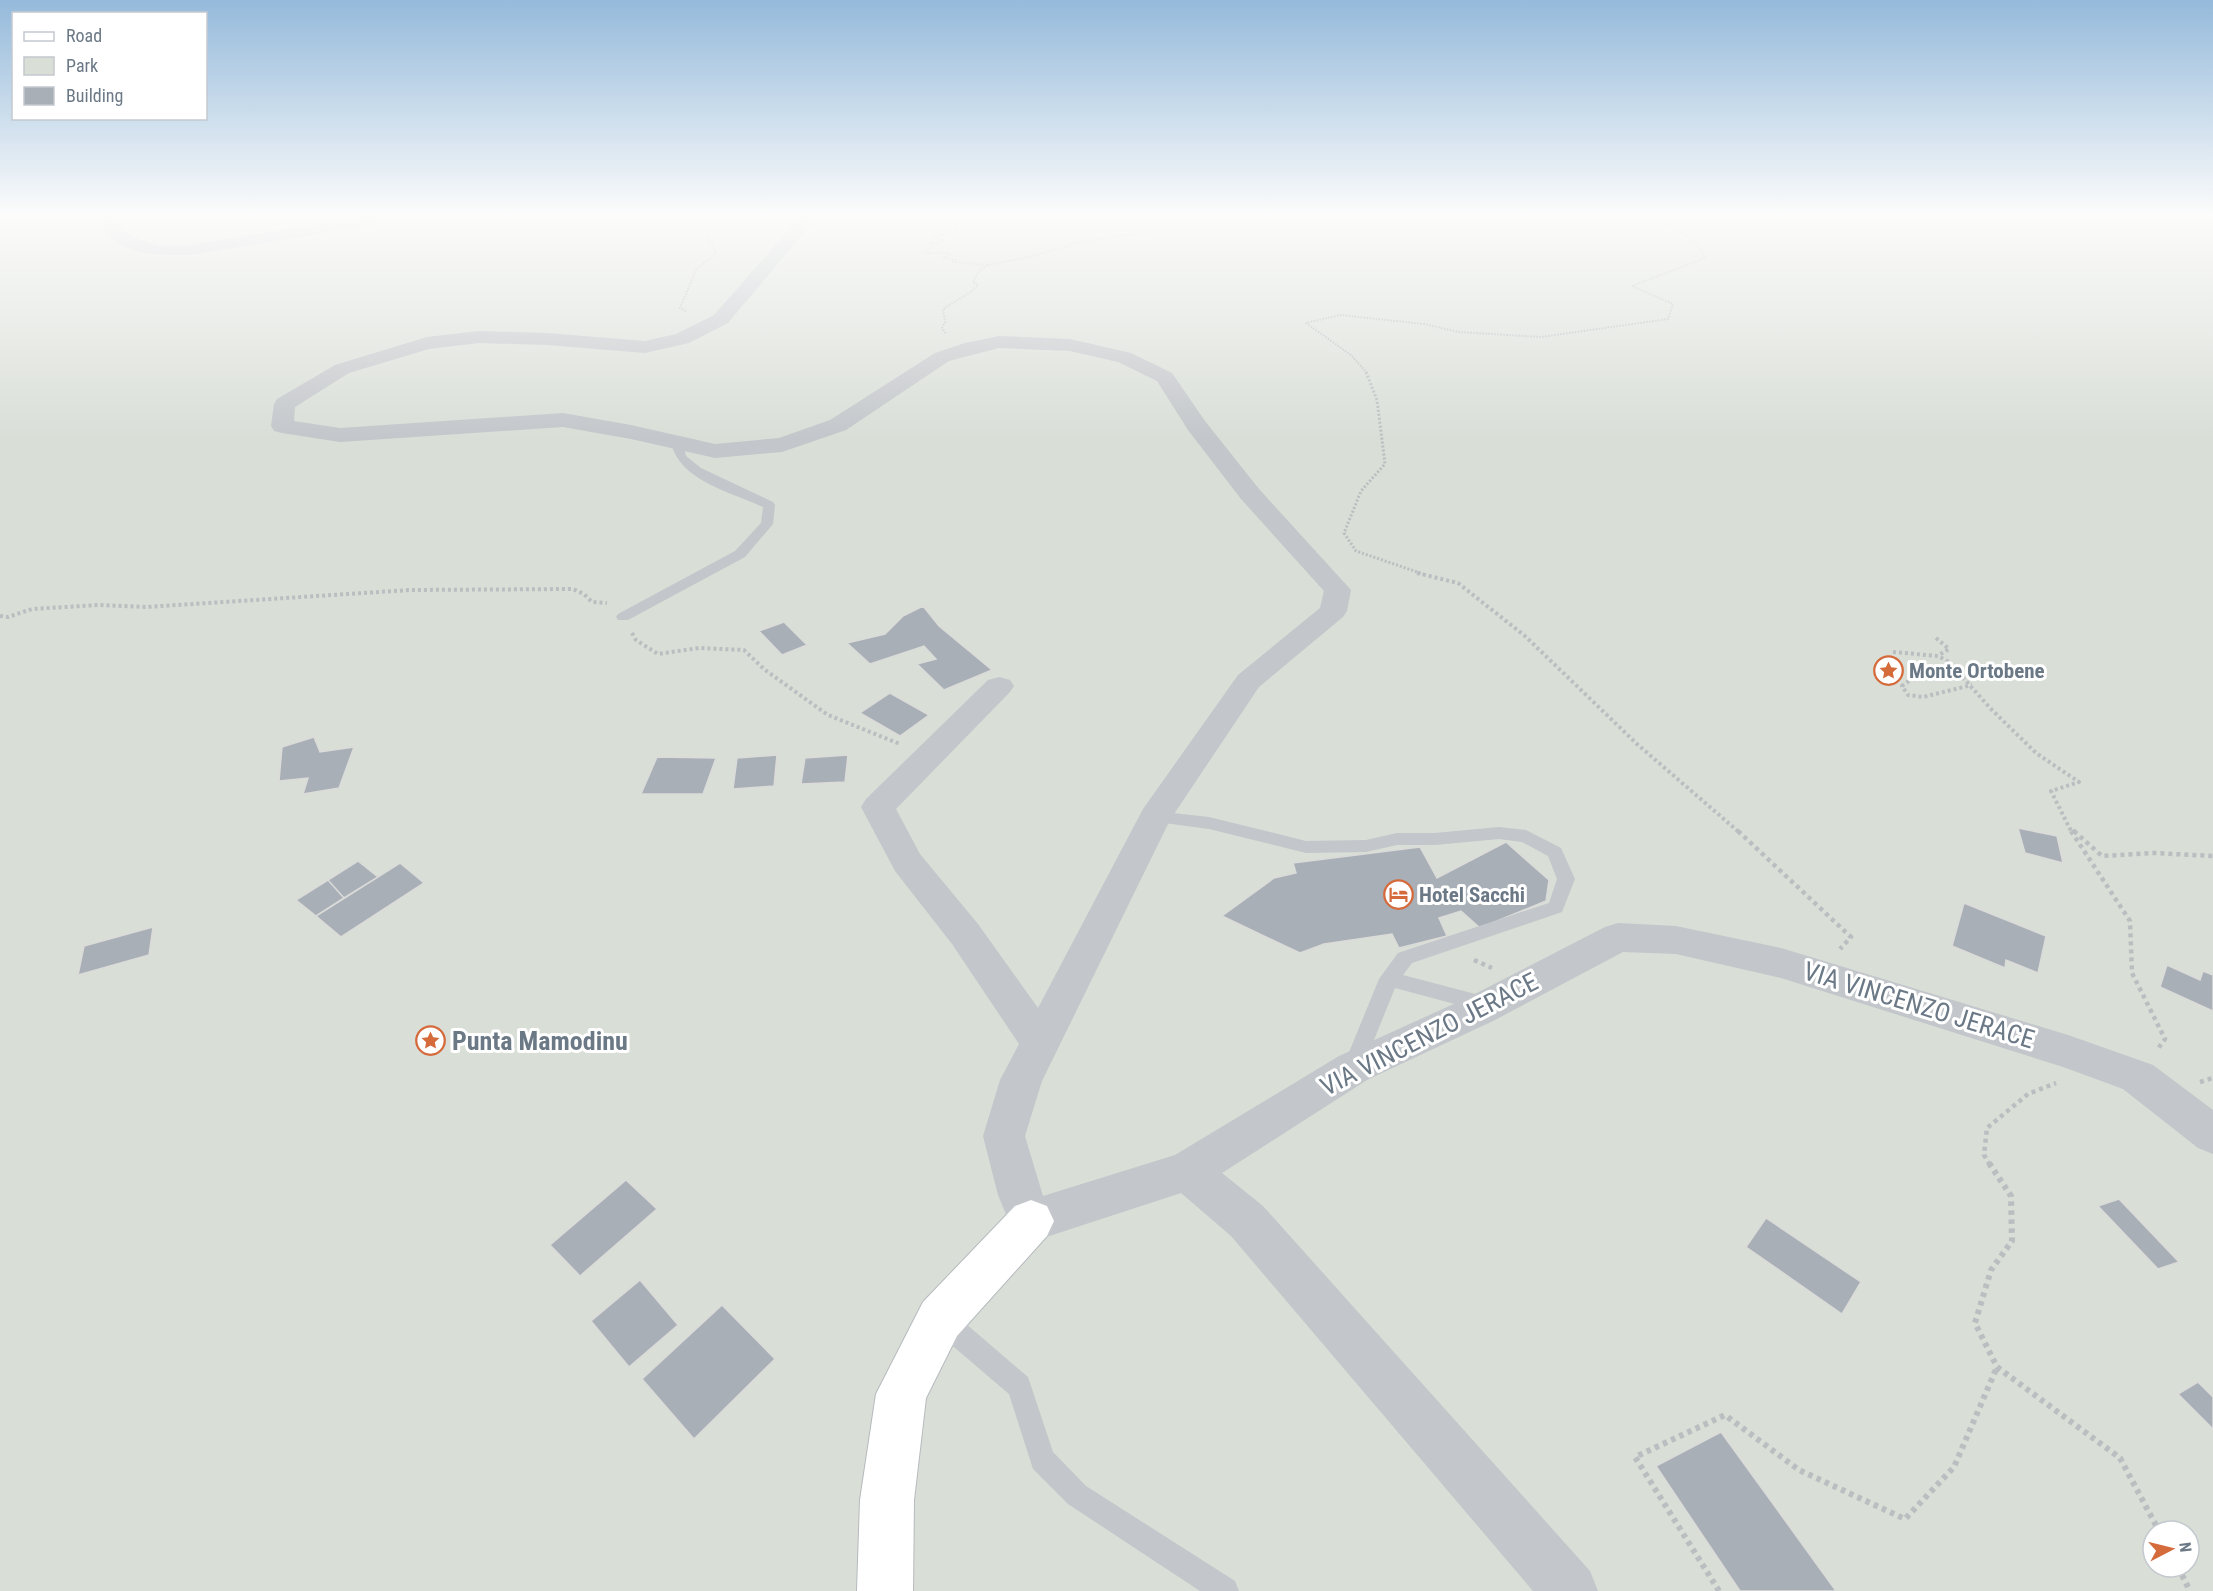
<svg xmlns="http://www.w3.org/2000/svg" width="2213" height="1591" font-family="'Roboto Condensed',sans-serif">
	<rect width="100%" height="100%" fill="#f9f9f7"/>
	<path fill="#d9ded7" fill-rule="evenodd" d="M0 216H2213V1591H0ZM2153 1531H2189V1567H2153Z"/>
	<path fill="#a9afb6" stroke="#dbdbd9" stroke-width="1.5" d="M923 606 939 626 992 670 944 690 917 664 936 659 924 646 870 664 847 643 885 634 903 616Z
		M784 622 807 645 782 655 759 631Z
		M890 693 929 715 900 736 860 713Z
		M314 737 320 752 354 747 339 788 303 794 308 778 279 781 282 747Z
		M777 755 774 786 733 789 737 758Z
		M848 755 845 782 801 784 805 758Z
		M657 757 716 758 703 794H641Z
		M2018 828 2057 836 2063 863 2025 853Z
		M1506 842 1549 880 1546 901 1480 928 1461 911 1439 918 1447 936 1399 948 1392 934 1324 944 1300 953 1222 916 1274 878 1296 873 1293 863 1420 847 1437 878Z
		M358 861 378 877 344 898 328 880Z
		M400 863 424 883 341 937 316 916Z
		M328 880 344 898 316 916 296 900Z
		M1964 903 2046 936 2038 973 2006 960 2005 968 1952 946Z
		M153 927 149 955 78 975 84 946Z
		M2167 965 2200 980 2203 971 2213 975V1011L2160 987Z
		M626 1180 657 1209 580 1276 550 1245Z
		M2119 1199 2179 1262 2158 1269 2098 1206Z
		M1766 1218 1861 1282 1842 1314 1746 1247Z
		M640 1280 678 1325 629 1367 591 1321Z
		M722 1305 775 1359 694 1439 642 1379Z
		M2198 1382 2213 1397V1429L2178 1394Z
		M1721 1432 1836 1591H1740L1656 1466Z"/>
	<g fill="none" stroke-linecap="round" stroke-linejoin="round">
		<defs>
			<path id="secondary" d="M1031 1200 1047 1206 1054 1221 1047 1236 957 1336 926 1398 914 1500 913 1591H857L860 1500 876 1394 923 1302 1015 1206Z"/>
		</defs>
		<use href="#secondary" stroke="#b6babf" stroke-width="2"/>
		<path stroke="#bbbec0" stroke-width="2" stroke-dasharray="1.5 1.5" stroke-linecap="butt" d="M924 252 932 247V243L937 244 943 240 935 237 958 230 954 228 961 222 973 219 974 216
			M925 253H949L951 255 944 258 955 260 953 262 988 265 979 271 973 282 978 285 971 292 943 309 945 322 942 328 946 334
			M988 265 1025 258 1084 241 1155 231 1156 225 1166 221 1168 216
			M686 311 680 308 696 270 716 253 706 234 713 219 700 216
			M1367 373 1351 355 1306 323 1340 315 1424 324 1459 332 1541 337 1668 319 1673 304 1632 286 1705 258 1695 240 1674 228 1641 216"/>
		<path stroke="#bbbec0" stroke-width="3" stroke-dasharray="2 2" stroke-linecap="butt" d="M1366 372 1377 400 1385 464 1361 491 1344 533 1356 551 1423 574"/>
		<path stroke="#bbbec0" stroke-width="4" stroke-dasharray="3 3" stroke-linecap="butt" d="M1417 573 1458 583 1525 636 1637 744 1740 833
			M0 616 8 617 32 609 99 605 146 607 410 590 573 589 584 594 592 602 607 603
			M632 633 636 640 658 654 699 648 744 650 765 670 828 715 900 744
			M1936 638 1949 649 1939 655
			M1893 652 1938 656 1949 662 1991 709 2036 753 2079 782 2051 791 2072 833
			M1909 681 1902 686 1908 695 1923 697 1972 685
			M2073 830 2076 833"/>
		<path stroke="#bbbec0" stroke-width="4.5" stroke-dasharray="4 4" stroke-linecap="butt" d="M1738 831 1851 937 1840 949
			M2071 831 2130 921 2132 973 2165 1039 2157 1050
			M2074 831 2102 856 2154 853 2213 856
			M1474 960 1492 968
			M2200 1082 2213 1078
			M1990 1165 1984 1155 1987 1128 2028 1094 2056 1083"/>
		<path stroke="#bbbec0" stroke-width="6" stroke-dasharray="4.5 4.5" stroke-linecap="butt" d="M1989 1163 2011 1196 2012 1241 1991 1270 1975 1323 1997 1367 2120 1458 2159 1531
			M2178 1567 2190 1591
			M1719 1591 1635 1457 1725 1415 1799 1470 1905 1519 1954 1467 1997 1367"/>
		<path fill="#c3c6ca" fill-rule="evenodd" d="M677 440 683 443 686 456 701 468 773 502 775 505 773 524 745 557 628 620H618L616 617 618 614 735 551 761 523 763 507C731 492 680 481 671 443Z
			M1155 811 1209 817 1306 841 1366 840 1397 833H1435L1499 827 1526 830 1561 848 1575 879 1562 912 1412 963 1403 975 1479 995 1491 1009 1488 1015 1481 1017 1466 1007 1395 988 1363 1067 1360 1073 1353 1076 1346 1073 1343 1067 1379 979 1398 953 1549 903 1557 879 1548 856 1522 842 1499 839 1435 845H1397L1366 852 1306 853 1209 829 1149 821 1147 817 1149 813Z
			M943 1309 952 1312 1028 1377 1053 1452 1086 1486 1235 1581 1239 1591H1200L1068 1504 1033 1469 1009 1394 934 1330 931 1321 934 1312Z"/>
		<path fill="#c3c6ca" fill-rule="evenodd" d="M102 216H118L120 228 131 236 156 245H190L366 216H406L398 221 190 255C161 255 123 256 104 230Z
			M801 216H818L728 323 689 343 645 353 547 345 479 343 429 349 349 373 295 407 294 421 340 428 563 413 631 425 715 444 779 438 830 420 935 353 965 343 999 336 1070 339 1131 353 1172 373 1205 421 1259 489 1351 590 1347 611 1343 617 1259 687 1170 820 1042 1081 1025 1136 1043 1196 1175 1155 1339 1056 1467 998 1605 927 1618 923 1676 926 1781 948 2068 1035 2153 1065 2213 1110V1154L2198 1148 2123 1089 2063 1067 1781 978 1676 954 1623 952 1495 1020 1367 1080 1222 1173 1263 1206 1590 1571 1598 1591H1533L1231 1236 1181 1193 1031 1242 1015 1236 998 1195 983 1136 1000 1080 1019 1044 952 944 895 871 861 807 866 799 988 680 999 677 1010 680 1014 686 1010 692 896 809 920 854 978 924 1038 1008 1143 809 1238 675 1320 608 1324 591 1241 499 1188 430 1157 381 1118 362 1070 351 999 348 949 361 846 430 782 452 715 458 631 439 563 427 340 442 282 433 274 431 271 426 274 404 277 399 335 365 427 337 479 331 547 333 645 341 676 334 714 315Z"/>
		<use href="#secondary" fill="#fff" fill-rule="evenodd"/>
	</g>
	<linearGradient id="sky" x2="0" y2="1"><stop stop-color="#95badb"/><stop offset="0.49" stop-color="#fcfcfb"/><stop offset="1" stop-color="#fcfcfb" stop-opacity="0"/></linearGradient>
	<rect width="2213" height="439" fill="url(#sky)"/>
	<defs>
		<symbol id="sight-ring" viewBox="-11 -11 22 22"><circle r="9.5" fill="#fff" stroke="#d56a3b" stroke-width="1.5"/><path d="M0-6L1.8-2.2L6-1.7L2.9 1.2L3.7 5.4L0 3.3L-3.7 5.4L-2.9 1.2L-6-1.7L-1.8-2.2Z" fill="#d56a3b"/></symbol>
		<symbol id="hotel-ring" viewBox="-11 -11 22 22"><circle r="9.5" fill="#fff" stroke="#d56a3b" stroke-width="1.5"/><path d="M-6-4.5h1.5V1H6V5H4.5V3h-9V5H-6ZM-4 0a1.8 1.8 0 1 1 3.6 0ZM.5 0V-2.5h3Q6-2.5 6 0Z" fill="#d56a3b"/></symbol>
	</defs>
	<g fill-rule="evenodd">
		<use href="#sight-ring" x="1872" y="654" width="33" height="33"/>
		<use href="#hotel-ring" x="1382" y="878" width="33" height="33"/>
		<use href="#sight-ring" x="414" y="1024" width="33" height="33"/>
	</g>
	<g text-anchor="middle" stroke-width="6" stroke-linejoin="round" paint-order="stroke">
		<g font-size="21" font-weight="bold" fill="#6b7886" stroke="#fff" text-anchor="start">
			<text x="1909" y="678">Monte Ortobene</text>
			<text x="1419" y="902">Hotel Sacchi</text>
		</g>
		<g font-size="26" fill="#6b7886" stroke="#fff">
			<text transform="translate(1919 1005) rotate(17)" y="9">VIA VINCENZO JERACE</text>
			<text transform="translate(1429 1034) rotate(-27)" y="9">VIA VINCENZO JERACE</text>
		</g>
		<g font-size="26" font-weight="bold" fill="#6b7886" stroke="#fff" text-anchor="start">
			<text x="452" y="1050">Punta Mamodinu</text>
		</g>
	</g>
	<rect x="12" y="12" width="195" height="108" fill="#ffffff" stroke="#c4c9cf" stroke-width="1.5"/>
	<rect x="24" y="32" width="30" height="9" fill="#ffffff" stroke="#c4c9cf" stroke-width="1.5"/>
	<text x="66" y="42" font-size="18" fill="#6b7886">Road</text>
	<rect x="24" y="57" width="30" height="18" fill="#d9ded7" stroke="#c4c9cf" stroke-width="1.5"/>
	<text x="66" y="72" font-size="18" fill="#6b7886">Park</text>
	<rect x="24" y="87" width="30" height="18" fill="#a9afb6" stroke="#c4c9cf" stroke-width="1.5"/>
	<text x="66" y="102" font-size="18" fill="#6b7886">Building</text>
	<g transform="translate(2171 1549) rotate(83)"><circle r="28" fill="#ffffff" stroke="#c4c9cf" stroke-width="1.5"/>
	<path d="M0-4.5L10 22L0 15L-10 22Z" fill="#d56a3b"/>
	<text y="-9" font-size="16" font-weight="bold" text-anchor="middle" fill="#6b7886">N</text>
	</g>
</svg>
